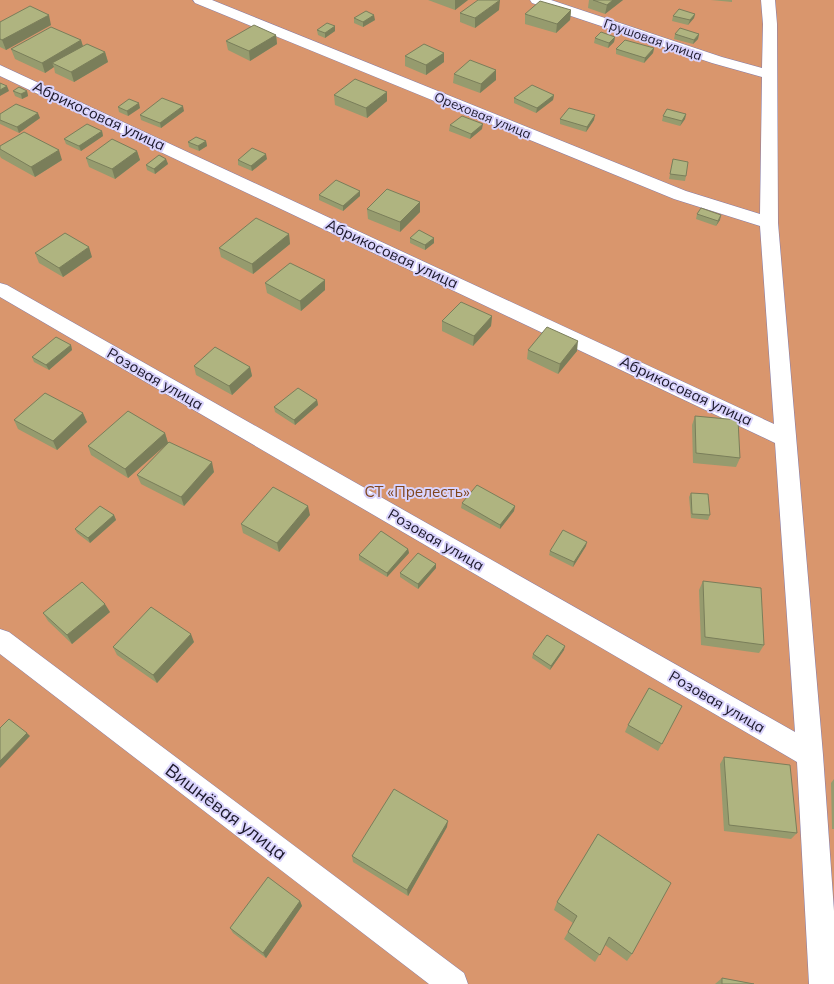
<svg xmlns="http://www.w3.org/2000/svg" width="834" height="984" font-family="Mulish,sans-serif">
	<rect width="100%" height="100%" fill="#ccc4f7"/>
	<path fill="#d9966d" d="M0 0H834V984H0Z"/>
	<g fill="none" stroke-linecap="round" stroke-linejoin="round">
		<defs>
			<path id="minor" d="M193 0H212L686 191 760 214 762 77 712 63 532 3 530 0H551L722 57 762 68 763 24 761 0H775L777 24 778 223 823 755 834 911V984H809L797 762 0 297V283L7 285 795 732 775 443 0 76V65L774 424 760 226 674 199 195 3Z
				M0 629 9 632 464 973 468 984H429L0 654Z"/>
		</defs>
		<use href="#minor" stroke="#837ba9" stroke-width="1"/>
		<use href="#minor" fill="#fff" fill-rule="evenodd"/>
	</g>
	<path fill="#969b6e" d="M428 0H468L455 10Z
		M589 0H623L605 14 588 8Z
		M711 0H732V2Z
		M499 10 475 28 460 22V13Z
		M571 10 570 20 556 33 525 24V14Z
		M695 14 694 18 688 25 672 21 673 16Z
		M354 18 375 20 363 27 354 23Z
		M0 22 51 25 6 50 0 47Z
		M335 26V31L325 38 318 35 317 30Z
		M675 34H699L698 39 693 44 674 39Z
		M276 35 277 44 250 61 228 50 226 41Z
		M615 37 614 42 608 48 594 43 595 38Z
		M81 40 83 46 105 52 108 62 74 82 55 73 54 67 45 73 15 59 11 49Z
		M654 48 653 53 644 63 616 54V49Z
		M444 53V62L426 75 405 66V56Z
		M454 74 496 80 480 93 453 83Z
		M13 91H27L28 96 22 99 15 96Z
		M387 92V101L367 118 335 105 334 95Z
		M554 95 553 100 536 113 514 103V98Z
		M118 107 140 108 128 116 119 112Z
		M184 111 161 128 141 120 140 115Z
		M686 114 685 119 680 126 662 121 663 116Z
		M40 118 19 133 0 124V120Z
		M560 119 594 120 586 132 560 124Z
		M450 125 482 129 470 139 449 131Z
		M102 131 103 136 81 151 66 144 64 139Z
		M206 141 207 146 199 151 189 147 188 142Z
		M0 146 62 160 35 177 1 158 0 156Z
		M137 151 140 160 115 179 89 167 86 158Z
		M166 159 168 164 155 174 147 170 146 165Z
		M267 159 252 171 238 165V160Z
		M673 159 686 176 685 181 669 179Z
		M319 195 360 196 343 211 319 200Z
		M367 209 420 212 400 232 368 219Z
		M697 214 720 220 716 226 696 219Z
		M289 234 290 244 253 274 221 257 219 248Z
		M410 238H434V243L425 250 410 243Z
		M35 253 92 257 63 277 39 263Z
		M325 280V290L301 311 267 293 265 283Z
		M492 316 491 326 473 346 442 331V321Z
		M71 345 72 350 49 370 34 362 32 357Z
		M528 350 577 351 558 374 527 359Z
		M194 366 250 367 252 376 232 395 196 375Z
		M317 400 318 405 295 425 275 412 274 407Z
		M695 416 740 458 736 467 693 463 692 425Z
		M14 420 87 422 57 450 18 429Z
		M165 433 168 443 128 478 91 455 88 446Z
		M214 472 184 506 141 484 137 475Z
		M691 493 710 515 708 520 691 518 689 497Z
		M462 503 515 506 514 511 500 529 461 508Z
		M114 515 116 520 90 543 77 533 75 529Z
		M310 515 279 552 243 533 241 524Z
		M586 546 573 567 549 555 550 551Z
		M408 549 409 553 387 577 359 560V555Z
		M436 568 418 589 400 577V573Z
		M703 581 764 645 759 653 701 645 699 590Z
		M110 612 72 644 48 621 43 613Z
		M194 642 157 683 117 655 113 647Z
		M564 650 550 670 532 658 533 654Z
		M682 706 658 751 625 732 628 725Z
		M724 757 797 833 791 839 724 831 720 764Z
		M834 779V829H832L831 783Z
		M447 827 408 896 353 862 352 856Z
		M598 834 632 954 627 961 605 945 595 962 564 939 573 923 554 910 557 902Z
		M300 901 302 906 266 958 233 933 230 928Z
		M722 978 754 984H715Z"/>
	<path fill="#7a7e5a" d="M455 0H468L455 10Z
		M500 0 499 10 475 28V18Z
		M613 0H623L605 14 607 5Z
		M571 10 570 20 556 33 557 24Z
		M695 14 694 18 688 25 690 20Z
		M49 15 51 25 6 50 2 40Z
		M374 15 375 20 363 27V22Z
		M335 26V31L325 38V33Z
		M699 34 698 39 693 44 694 40Z
		M276 35 277 44 250 61 249 51Z
		M615 37 614 42 608 48 609 43Z
		M81 40 84 50 52 63 54 67 45 73 42 63Z
		M654 48 653 53 644 63 645 58Z
		M105 52 108 62 74 82 71 72Z
		M444 53V62L426 75V65Z
		M496 70V80L480 93 481 84Z
		M7 86 9 91 0 96V90Z
		M27 91 28 96 22 99 21 94Z
		M387 92V101L367 118 366 108Z
		M554 95 553 100 536 113 537 108Z
		M139 103 140 108 128 116 127 111Z
		M183 106 184 111 161 128 160 123Z
		M38 113 40 118 19 133 17 127Z
		M686 114 685 119 680 126 682 121Z
		M595 115 594 120 586 132 587 127Z
		M483 124 482 129 470 139 471 134Z
		M102 131 103 136 81 151 79 146Z
		M206 141 207 146 199 151 198 146Z
		M59 150 62 160 35 177 31 167Z
		M137 151 140 160 115 179 112 169Z
		M266 154 267 159 252 171 251 166Z
		M166 159 168 164 155 174 154 169Z
		M360 191V196L343 211V206Z
		M420 202V212L400 232V222Z
		M721 215 720 220 716 226 718 221Z
		M289 234 290 244 253 274 252 264Z
		M434 238V243L425 250V245Z
		M89 247 92 257 63 277 59 268Z
		M325 280V290L301 311 300 301Z
		M492 316 491 326 473 346 474 336Z
		M578 341 577 351 558 374 560 364Z
		M71 345 72 350 49 370 46 365Z
		M250 367 252 376 232 395 229 386Z
		M317 400 318 405 295 425 294 420Z
		M83 413 87 422 57 450 53 441Z
		M165 433 168 443 128 478 125 469Z
		M212 462 214 472 184 506 181 497Z
		M308 506 310 515 279 552 277 543Z
		M515 506 514 511 500 529V525Z
		M114 515 116 520 90 543 88 538Z
		M587 542 586 546 573 567 574 562Z
		M408 549 409 553 387 577V573Z
		M436 564V568L418 589V584Z
		M105 604 110 612 72 644 67 635Z
		M191 634 194 642 157 683 153 675Z
		M565 646 564 650 550 670 551 666Z
		M27 733 30 736 0 768V761Z
		M448 821 447 827 408 896 407 890Z
		M300 901 302 906 266 958 263 953Z"/>
	<path fill="#afb480" stroke="#7a7e5a" d="M478 0H500L475 18 460 13Z
		M593 0H613L607 5Z
		M540 1 571 10 557 24 525 14Z
		M30 6 49 15 2 40 0 39V22Z
		M679 9 695 14 690 20 673 16Z
		M366 11 374 15 363 22 354 18Z
		M327 23 335 26 325 33 317 30Z
		M254 25 276 35 249 51 226 41Z
		M51 27 81 40 42 63 11 49Z
		M680 28 699 34 694 40 675 34Z
		M601 32 615 37 609 43 595 38Z
		M625 40 654 48 645 58 616 49Z
		M87 44 105 52 71 72 52 63Z
		M424 44 444 53 426 65 405 56Z
		M470 60 496 70 481 84 454 74Z
		M355 79 387 92 366 108 334 95Z
		M0 83 7 86 0 90Z
		M532 85 554 95 537 108 514 98Z
		M19 87 27 91 21 94 13 91Z
		M162 98 183 106 160 123 140 115Z
		M129 99 139 103 127 111 118 107Z
		M16 104 38 113 17 127 0 120V114Z
		M569 108 595 115 587 127 560 119Z
		M667 109 686 114 682 121 663 116Z
		M462 116 483 124 471 134 450 125Z
		M87 124 102 131 79 146 64 139Z
		M24 132 59 150 31 167 0 149V146Z
		M196 137 206 141 198 146 188 142Z
		M112 139 137 151 112 169 86 158Z
		M252 148 266 154 251 166 238 160Z
		M159 155 166 159 154 169 146 165Z
		M673 159 688 162 686 176 670 174Z
		M336 180 360 191 343 206 319 195Z
		M387 189 420 202 400 222 367 209Z
		M701 208 721 215 718 221 697 214Z
		M256 218 289 234 252 264 219 248Z
		M419 230 434 238 425 245 410 238Z
		M65 233 89 247 59 268 35 253Z
		M290 263 325 280 300 301 265 283Z
		M461 302 492 316 474 336 442 321Z
		M547 327 578 341 560 364 528 350Z
		M56 337 71 345 46 365 32 357Z
		M215 347 250 367 229 386 194 366Z
		M298 388 317 400 294 420 274 407Z
		M45 393 83 413 53 441 14 420Z
		M128 411 165 433 125 469 88 446Z
		M695 416 738 420 740 458 696 453Z
		M169 442 212 462 181 497 137 475Z
		M477 485 515 506 500 525 462 503Z
		M273 487 308 506 277 543 241 524Z
		M691 493 708 494 710 515 692 514Z
		M100 506 114 515 88 538 75 529Z
		M563 530 587 542 574 562 550 551Z
		M381 531 408 549 387 573 359 555Z
		M418 553 436 564 418 584 400 573Z
		M703 581 761 588 764 645 705 637Z
		M82 582 105 604 67 635 43 613Z
		M151 607 191 634 153 675 113 647Z
		M547 635 565 646 551 666 533 654Z
		M649 688 682 706 662 744 628 725Z
		M9 719 27 733 0 761V728Z
		M724 757 790 765 797 833 729 825Z
		M394 789 448 821 407 890 352 856Z
		M598 834 671 883 632 954 609 937 600 955 568 932 577 916 557 902Z
		M268 877 300 901 263 953 230 928Z
		M722 978 754 984H722Z"/>
	<g text-anchor="middle" stroke-width="4" stroke-linejoin="round" paint-order="stroke">
		<g font-size="13" fill="#1a1729" stroke="#d9d3fc">
			<text transform="translate(653 39) rotate(19)" y="5">Грушовая улица</text>
			<text transform="translate(483 115) rotate(22)" y="5">Ореховая улица</text>
		</g>
		<g font-size="15" fill="#1a1729" stroke="#d9d3fc">
			<text transform="translate(99 116) rotate(25)" y="5">Абрикосовая улица</text>
			<text transform="translate(392 254) rotate(25)" y="5">Абрикосовая улица</text>
			<text transform="translate(155 379) rotate(30)" y="5">Розовая улица</text>
			<text transform="translate(686 391) rotate(25)" y="5">Абрикосовая улица</text>
			<text transform="translate(436 540) rotate(30)" y="5">Розовая улица</text>
			<text transform="translate(717 702) rotate(30)" y="5">Розовая улица</text>
		</g>
		<g font-size="15" fill="#7f451d" stroke="#d9d3fc">
			<text x="417" y="497">СТ «Прелесть»</text>
		</g>
		<g font-size="18" fill="#1a1729" stroke="#d9d3fc">
			<text transform="translate(226 812) rotate(37)" y="6">Вишнёвая улица</text>
		</g>
	</g>
</svg>
